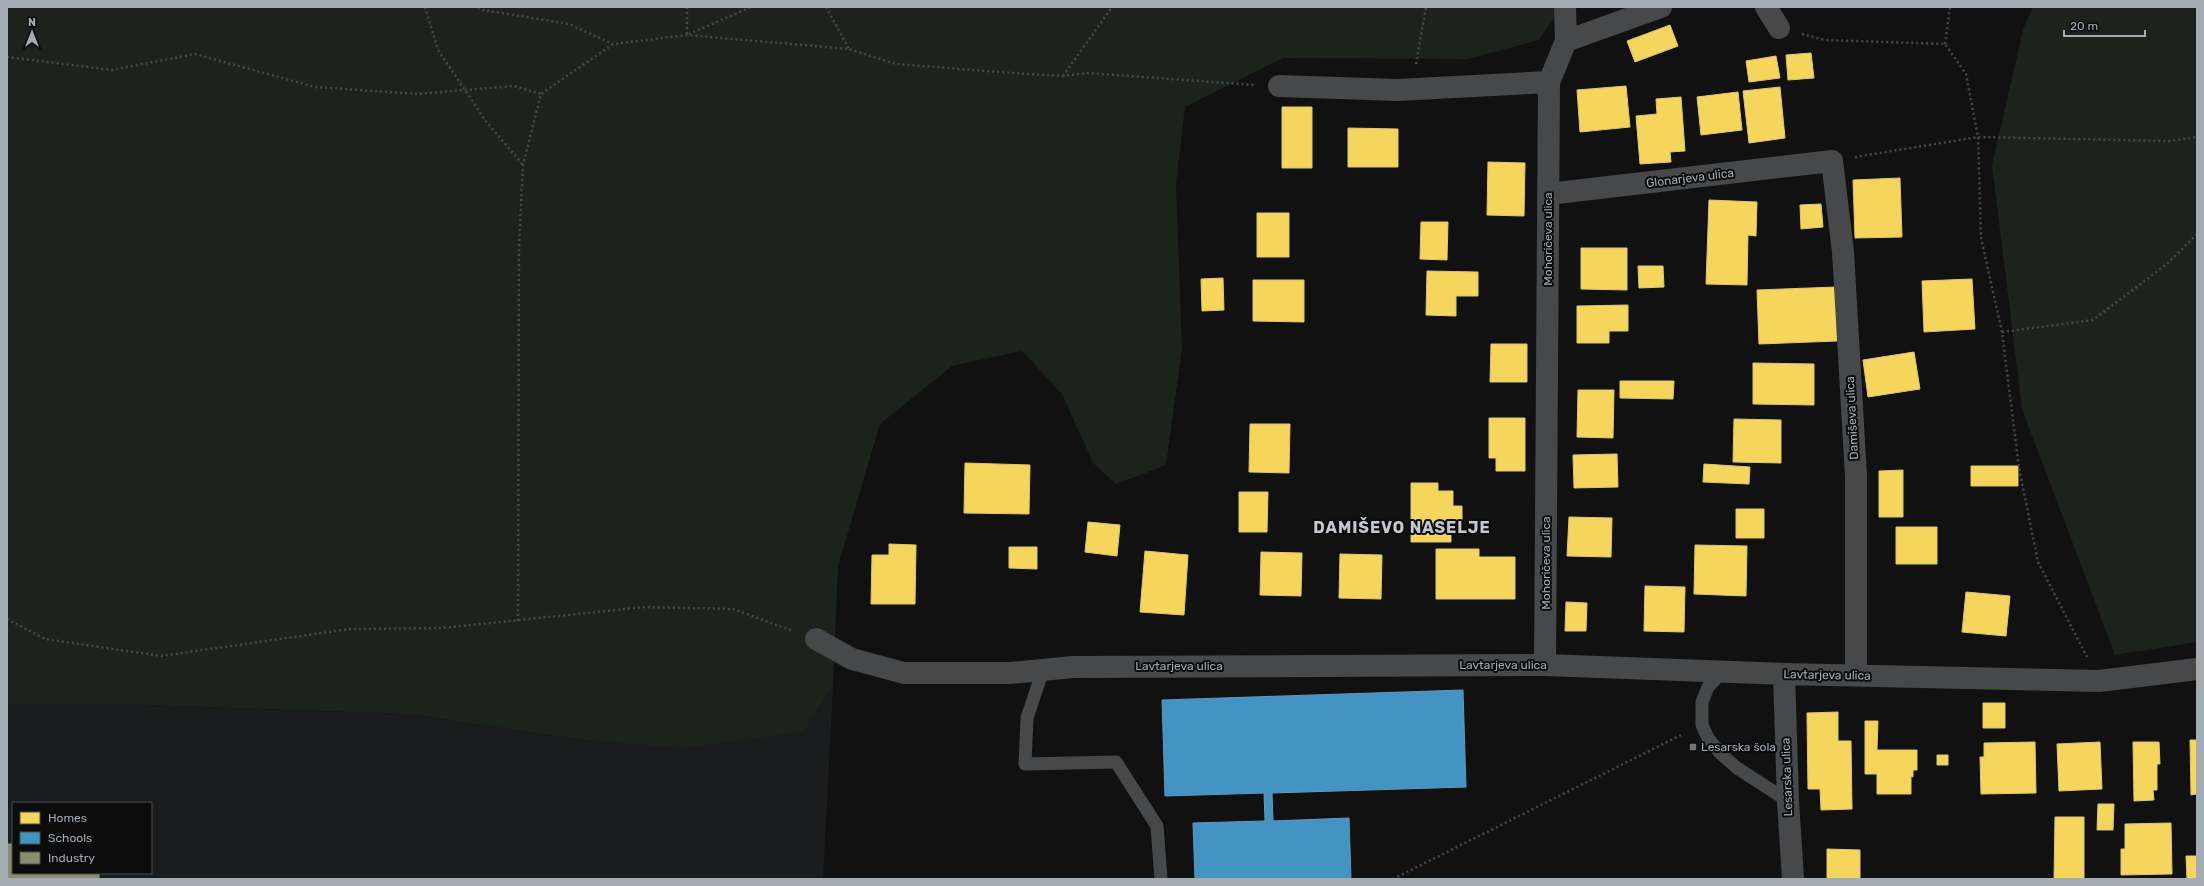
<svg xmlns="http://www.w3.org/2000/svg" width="2204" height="886" font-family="Rubik,sans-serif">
	<rect width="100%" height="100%" fill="#111112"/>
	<path fill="#1b1c1d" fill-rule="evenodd" d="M833 686 823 879H7V704L145 705 407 714 583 740 802 732ZM13 803H151V873H13Z"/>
	<path fill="#1c221c" d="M7 7H1579L1559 11 1539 40 1468 59 1283 58 1185 107 1176 185 1182 349 1166 465 1116 484 1093 463 1062 394 1022 351 952 366 880 424 838 566 833 686 803 732 682 748 583 740 407 714 145 705 7 704Z
		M2033 7H2197V642L2115 655 2022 409 1992 165 2023 30Z"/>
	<path fill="#f6d55c" stroke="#ddc876" d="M1670 25 1678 46 1635 62 1627 41Z
		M1811 53 1814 78 1788 80 1786 55Z
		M1776 56 1780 78 1749 82 1746 61Z
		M1626 86 1630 127 1580 132 1577 90Z
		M1780 87 1785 138 1749 143 1743 91Z
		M1738 92 1742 130 1701 135 1697 97Z
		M1681 97 1685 151 1670 152 1671 162 1640 164 1636 116 1657 114 1656 99Z
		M1282 107H1312V168H1282Z
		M1348 128 1398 129V167H1348Z
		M1488 162 1525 163 1524 216 1487 215Z
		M1900 178 1902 237 1855 238 1853 180Z
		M1709 200 1757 202 1756 236 1748 235 1747 285 1706 284Z
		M1821 204 1823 227 1801 229 1800 205Z
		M1257 213H1289V257H1257Z
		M1421 222H1448L1447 260 1420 259Z
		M1581 248H1627V290L1581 289Z
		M1638 266H1663L1664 287 1639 288Z
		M1427 271 1478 272V296H1456V316L1426 315Z
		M1223 278 1224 310 1202 311 1201 279Z
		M1972 279 1975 329 1924 332 1922 281Z
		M1253 280H1304V322L1253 321Z
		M1836 287 1837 341 1759 344 1757 290Z
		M1628 305V331H1609V343H1577V306Z
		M1491 344H1527V382H1490Z
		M1914 352 1920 389 1868 397 1863 360Z
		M1753 363 1814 364V405L1753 404Z
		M1620 381H1674L1673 399 1620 398Z
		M1578 390H1614L1613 438 1577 437Z
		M1489 418H1525V471H1496V458H1489Z
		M1734 419 1781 420V463L1733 462Z
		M1250 424H1290L1289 473 1249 472Z
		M1617 454 1618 487 1574 488 1573 455Z
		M965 463 1030 465 1029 514 964 513Z
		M1704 464 1750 467 1749 484 1703 482Z
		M1971 466H2018V486H1971Z
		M1903 470V517H1879V471Z
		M1411 483H1438V491H1453V506H1462V531H1451V542H1411Z
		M1239 492H1268L1267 532H1239Z
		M1736 509H1764V538H1736Z
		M1569 517 1612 518 1611 557 1567 556Z
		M1088 522 1120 525 1117 556 1085 552Z
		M1896 527H1937V564H1896Z
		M889 544 916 545 915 604H871L872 555H889Z
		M1695 545 1747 546 1746 596 1694 594Z
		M1009 547H1037V569L1009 568Z
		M1436 549H1479V557H1515V599H1436Z
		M1145 551 1188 555 1184 615 1140 612Z
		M1261 552 1302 553 1301 596 1260 595Z
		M1340 554 1382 555 1381 599 1339 598Z
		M1645 586 1685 587 1684 632 1644 631Z
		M1966 592 2010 596 2006 636 1962 632Z
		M1566 602 1587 603 1586 631H1565Z
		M1983 703H2005V728H1983Z
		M1838 712V741H1851L1852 809 1821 810 1820 789H1808L1807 713Z
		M1865 721H1878L1877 750H1917V770H1913V777L1911 776V794H1877V774H1865Z
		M2190 740H2197V794L2191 795Z
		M2035 742 2036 793 1981 794 1980 757H1984V743Z
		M2100 742 2102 789 2059 791 2057 744Z
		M2133 742H2159L2160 764H2157V790H2153L2154 800 2134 801Z
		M1937 755H1948V765H1937Z
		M2098 804H2114L2113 830H2097Z
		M2055 817H2084V879H2054Z
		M2171 823 2172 874 2121 875V849H2125V824Z
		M1827 849 1860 850V879H1827Z
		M2186 856H2197V879H2187Z"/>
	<path fill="#4393c3" stroke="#609abe" d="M1463 690 1466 787 1272 793 1273 821 1349 818 1351 879H1195L1193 823 1265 821 1264 793 1165 796 1162 700Z"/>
	<path fill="#8c8c6e" stroke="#939583" d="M7 844H13V873H99V879H7Z"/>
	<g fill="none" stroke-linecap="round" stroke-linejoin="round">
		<path stroke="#47494c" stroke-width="2.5" stroke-dasharray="2 3" stroke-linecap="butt" d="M425 7 438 50 485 120 523 165
			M478 7 483 10 569 24 613 44
			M687 7V35L751 7
			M826 7 849 49
			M1802 34 1825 40 1945 44 1966 74 1978 137 1981 238 2002 332 2019 468 2038 562 2087 657
			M1945 44 1950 7
			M7 57 112 70 195 54 315 87 418 94 514 86 541 94
			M1416 64 1426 7
			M1063 76 1112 7
			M1855 157 1978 137 2169 141 2197 137
			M2002 332 2093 320 2167 264 2197 234
			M7 619 45 639 161 656 350 629 442 628 645 607 733 609 793 631
			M518 621 519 246 523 165 541 94 613 44 687 35 849 49 896 64 1012 73 1063 76 1088 73 1254 85
			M1393 879 1683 734"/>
		<path stroke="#46484a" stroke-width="13" d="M1043 670 1027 718 1025 764 1116 762 1157 826 1161 879
			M1722 672 1708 687 1702 702V725L1708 738 1720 753 1737 768 1788 801"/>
		<path stroke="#46484a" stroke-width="22" d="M1565 7 1566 41
			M1766 7 1779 28
			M1549 82 1566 41 1661 7
			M1279 86 1398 90 1549 82 1545 665
			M1548 194 1832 161 1843 252 1856 476V675
			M816 639 852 659 904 673H1010L1073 667 1545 665 1784 674 2099 681 2197 669
			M1784 674 1788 801 1793 879"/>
	</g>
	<rect fill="#70757b" stroke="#0c0c0d" stroke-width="1.5" x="1689" y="743" width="8" height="8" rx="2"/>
	<g text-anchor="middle" stroke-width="4" stroke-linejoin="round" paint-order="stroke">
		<g font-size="12" fill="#a3abb3" stroke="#0c0c0d">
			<text transform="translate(1690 178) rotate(-7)" y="4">Glonarjeva ulica</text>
			<text transform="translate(1548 239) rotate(-90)" y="4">Mohoričeva ulica</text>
			<text transform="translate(1852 418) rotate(-93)" y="4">Damiševa ulica</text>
			<text transform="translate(1546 563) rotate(-90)" y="4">Mohoričeva ulica</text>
			<text x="1503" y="669">Lavtarjeva ulica</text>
			<text x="1179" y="670">Lavtarjeva ulica</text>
			<text transform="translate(1827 675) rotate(1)" y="4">Lavtarjeva ulica</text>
			<text transform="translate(1787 777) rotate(-92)" y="4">Lesarska ulica</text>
		</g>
		<g font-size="12" fill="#a3abb3" stroke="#0c0c0d" text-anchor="start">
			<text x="1701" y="751">Lesarska šola</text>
		</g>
		<g font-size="16" font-weight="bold" letter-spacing="1" fill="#c3c9cf" stroke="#0c0c0d">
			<text x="1402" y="533">DAMIŠEVO NASELJE</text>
		</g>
	</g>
	<rect width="2204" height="886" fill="none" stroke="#a3abb3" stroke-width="16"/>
	<rect x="12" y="802" width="140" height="72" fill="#0c0c0d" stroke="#484c4f"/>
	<rect x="20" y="812" width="20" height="12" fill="#f6d55c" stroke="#484c4f"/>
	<text x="48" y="822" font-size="12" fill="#a3abb3">Homes</text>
	<rect x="20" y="832" width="20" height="12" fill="#4393c3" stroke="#484c4f"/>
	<text x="48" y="842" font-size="12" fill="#a3abb3">Schools</text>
	<rect x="20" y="852" width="20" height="12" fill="#8c8c6e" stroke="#484c4f"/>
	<text x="48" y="862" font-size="12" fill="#a3abb3">Industry</text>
	<g transform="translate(32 32)" stroke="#0c0c0d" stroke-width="3" paint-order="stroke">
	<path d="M0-3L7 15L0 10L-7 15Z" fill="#a3abb3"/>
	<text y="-6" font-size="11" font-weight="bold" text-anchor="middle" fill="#a3abb3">N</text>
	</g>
	<path d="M2064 30v6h81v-6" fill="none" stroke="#a3abb3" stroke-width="2"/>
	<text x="2070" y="30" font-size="12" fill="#a3abb3" stroke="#0c0c0d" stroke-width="3" paint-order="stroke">20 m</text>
</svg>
